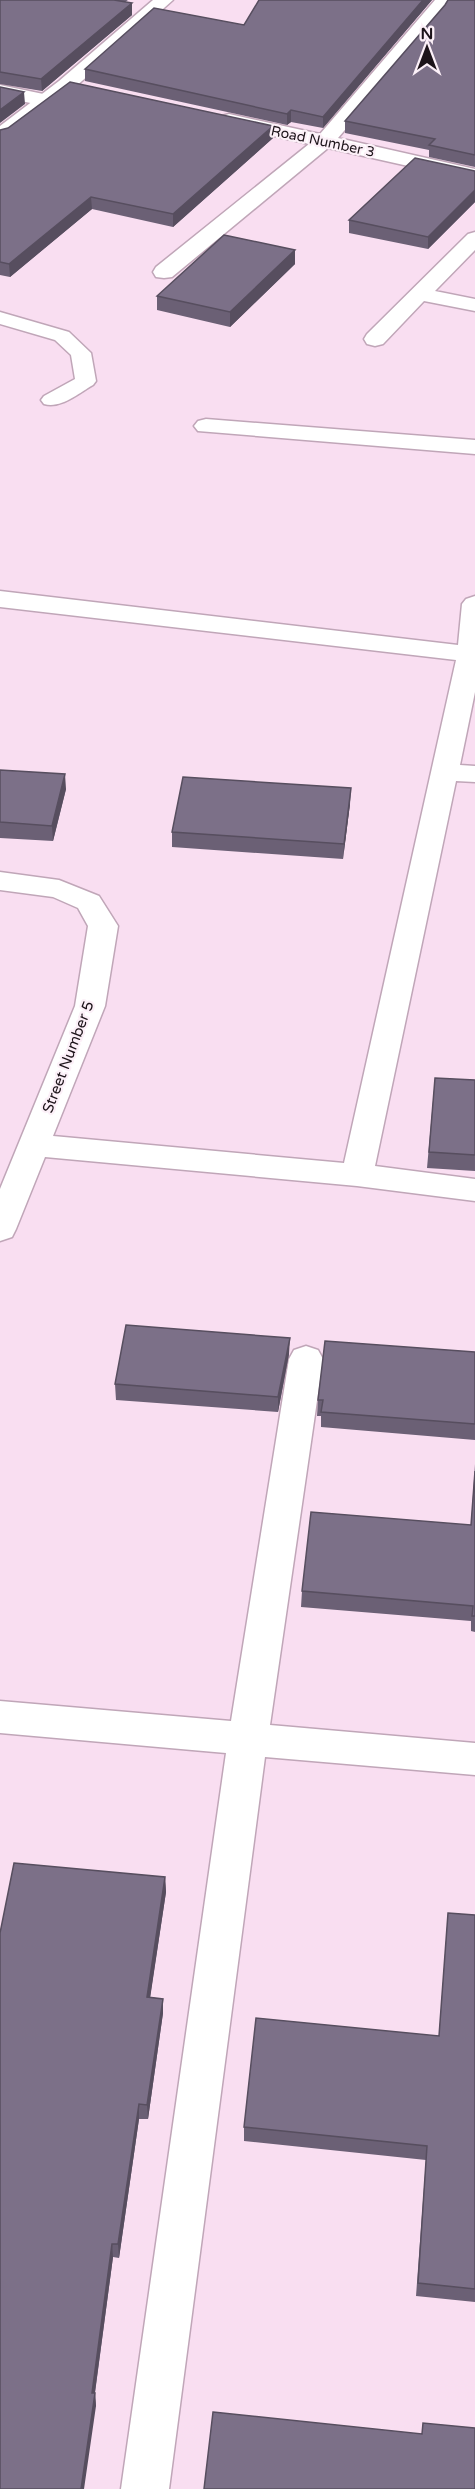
<svg xmlns="http://www.w3.org/2000/svg" width="475" height="2489" font-family="'Varela Round',sans-serif">
	<rect width="100%" height="100%" fill="#f9def1"/>
	<g fill="none" stroke-linecap="round" stroke-linejoin="round">
		<defs>
			<path id="service" d="M0 312 69 332 91 353 96 381 93 385C79 393 61 409 44 404L41 400 44 396 75 379 71 355 55 340 0 324Z"/>
			<path id="minor" d="M435 0H453L443 15 338 138 475 169V181L328 148 172 277 164 278 156 277 153 272 156 267 309 144 222 124 219 120 222 116 229 114 320 134Z
				M0 85 53 96 56 100 53 104 46 106 0 97Z
				M475 232V250L435 291 475 299V311L424 301 383 344 375 346 367 344 364 339 367 334 468 234Z
				M206 419 475 440V454L198 431 194 426 198 421Z
				M0 591 458 645 462 604 466 599 475 596V692L460 765 475 766V782L456 781 375 1166 475 1179V1201L357 1186 45 1157 16 1229 12 1237 0 1241V1189L75 1006 88 926 78 908 53 897 0 890V872L59 880 99 896 118 926 105 1006 53 1136 344 1163 456 660 0 607Z
				M306 1346 318 1350 323 1359 270 1725 475 1743V1775L265 1757 169 2489H121L226 1753 0 1733V1701L231 1721 289 1359 294 1350Z"/>
			<path id="tertiary" d="M153 0H173L73 89 7 139 0 141V126L59 81Z"/>
		</defs>
		<use href="#service" stroke="#c0a6b8" stroke-width="3"/>
		<use href="#minor" stroke="#c0a6b8" stroke-width="3"/>
		<use href="#tertiary" stroke="#c0a6b8" stroke-width="3"/>
		<use href="#service" fill="#fff" fill-rule="evenodd"/>
		<use href="#minor" fill="#fff" fill-rule="evenodd"/>
		<use href="#tertiary" fill="#fff" fill-rule="evenodd"/>
	</g>
	<path fill="#6b6075" d="M0 0H128L125 2 132 15 42 91 0 84Z
		M432 0 323 128 291 122 287 125 85 81V69L244 25Z
		M475 0V167L429 157V150L345 133V121L445 5Z
		M0 130 273 138 173 227 92 209 10 277 0 275Z
		M475 171V202L428 249 349 233V220Z
		M295 250V264L230 327 157 310V296Z
		M0 770 66 789 53 841 0 838Z
		M350 804 343 859 172 847V832Z
		M435 1078 475 1080V1171L427 1168Z
		M475 1352V1440L321 1427V1416H317L318 1400Z
		M289 1354 278 1412 116 1400 115 1384Z
		M475 1464V1632L471 1631V1621L301 1607 302 1591 471 1525Z
		M165 1877 166 1892 150 1997 163 1999V2013L148 2119H139L119 2258 113 2257 95 2393 96 2406 0 2489Z
		M448 1913 475 1915V2302L416 2296 426 2160 244 2141V2127L439 2036Z"/>
	<path fill="#574e5f" d="M423 0H432L323 128V117Z
		M132 3V15L42 91 41 79Z
		M24 92 25 104 0 123V110Z
		M291 110V122L287 125V114Z
		M273 126V138L173 227V214Z
		M475 190V202L428 249V237Z
		M91 197 92 209 10 277 9 264Z
		M295 250V264L230 327V312Z
		M65 774 66 789 53 841 52 826Z
		M351 788 350 804 343 859 344 844Z
		M290 1338 289 1354 278 1412V1397Z
		M165 1877 166 1892 148 2012 147 1997Z
		M163 1999V2013L148 2119 147 2105Z
		M139 2104V2119L119 2258 118 2244Z
		M112 2244 113 2257 94 2399 95 2393 96 2406 84 2489H81L92 2393Z"/>
	<path fill="#7c7088" stroke="#574e5f" stroke-width="1.5" d="M0 0H114L132 3 41 79 0 72Z
		M259 0H423L323 117 291 110 287 114 85 69 154 8 244 25Z
		M448 0H475V155L429 145 435 139 345 121 445 5Z
		M70 82 273 126 173 214 91 197 9 264 0 262V130L8 128Z
		M0 87 24 92 0 110Z
		M415 158 475 171V190L428 237 349 220Z
		M224 235 295 250 230 312 157 296Z
		M0 770 65 774 52 826 0 822Z
		M183 777 351 788 344 844 172 832Z
		M435 1078 475 1080V1155L429 1152Z
		M126 1325 290 1338 278 1397 115 1384Z
		M325 1341 475 1352V1424L321 1412 323 1400H318Z
		M475 1471V1616H472L473 1606 302 1591 311 1512 471 1525Z
		M14 1863 165 1877 147 1997 163 1999 147 2105 139 2104 118 2244H112L92 2393H95L81 2489H0V1933Z
		M448 1913 475 1915V2289L418 2283 427 2146 244 2127 256 2018 439 2036Z
		M213 2412 422 2434 423 2423 475 2428V2489H204Z"/>
	<g text-anchor="middle" stroke-width="4.5" stroke-linejoin="round" paint-order="stroke">
		<g font-size="14" fill="#1c1319" stroke="#fcf0f8">
			<text transform="translate(323 141) rotate(12)" y="5">Road Number 3</text>
		</g>
		<g font-size="15" fill="#1c1319" stroke="#fcf0f8">
			<text transform="translate(68 1057) rotate(-69)" y="5">Street Number 5</text>
		</g>
	</g>
	<g transform="translate(427 48)" stroke="#fcf0f8" stroke-width="4.5" paint-order="stroke">
	<path d="M0-4.5L10 22L0 15L-10 22Z" fill="#1c1319"/>
	<text y="-9" font-size="16" font-weight="bold" text-anchor="middle" fill="#1c1319">N</text>
	</g>
</svg>
